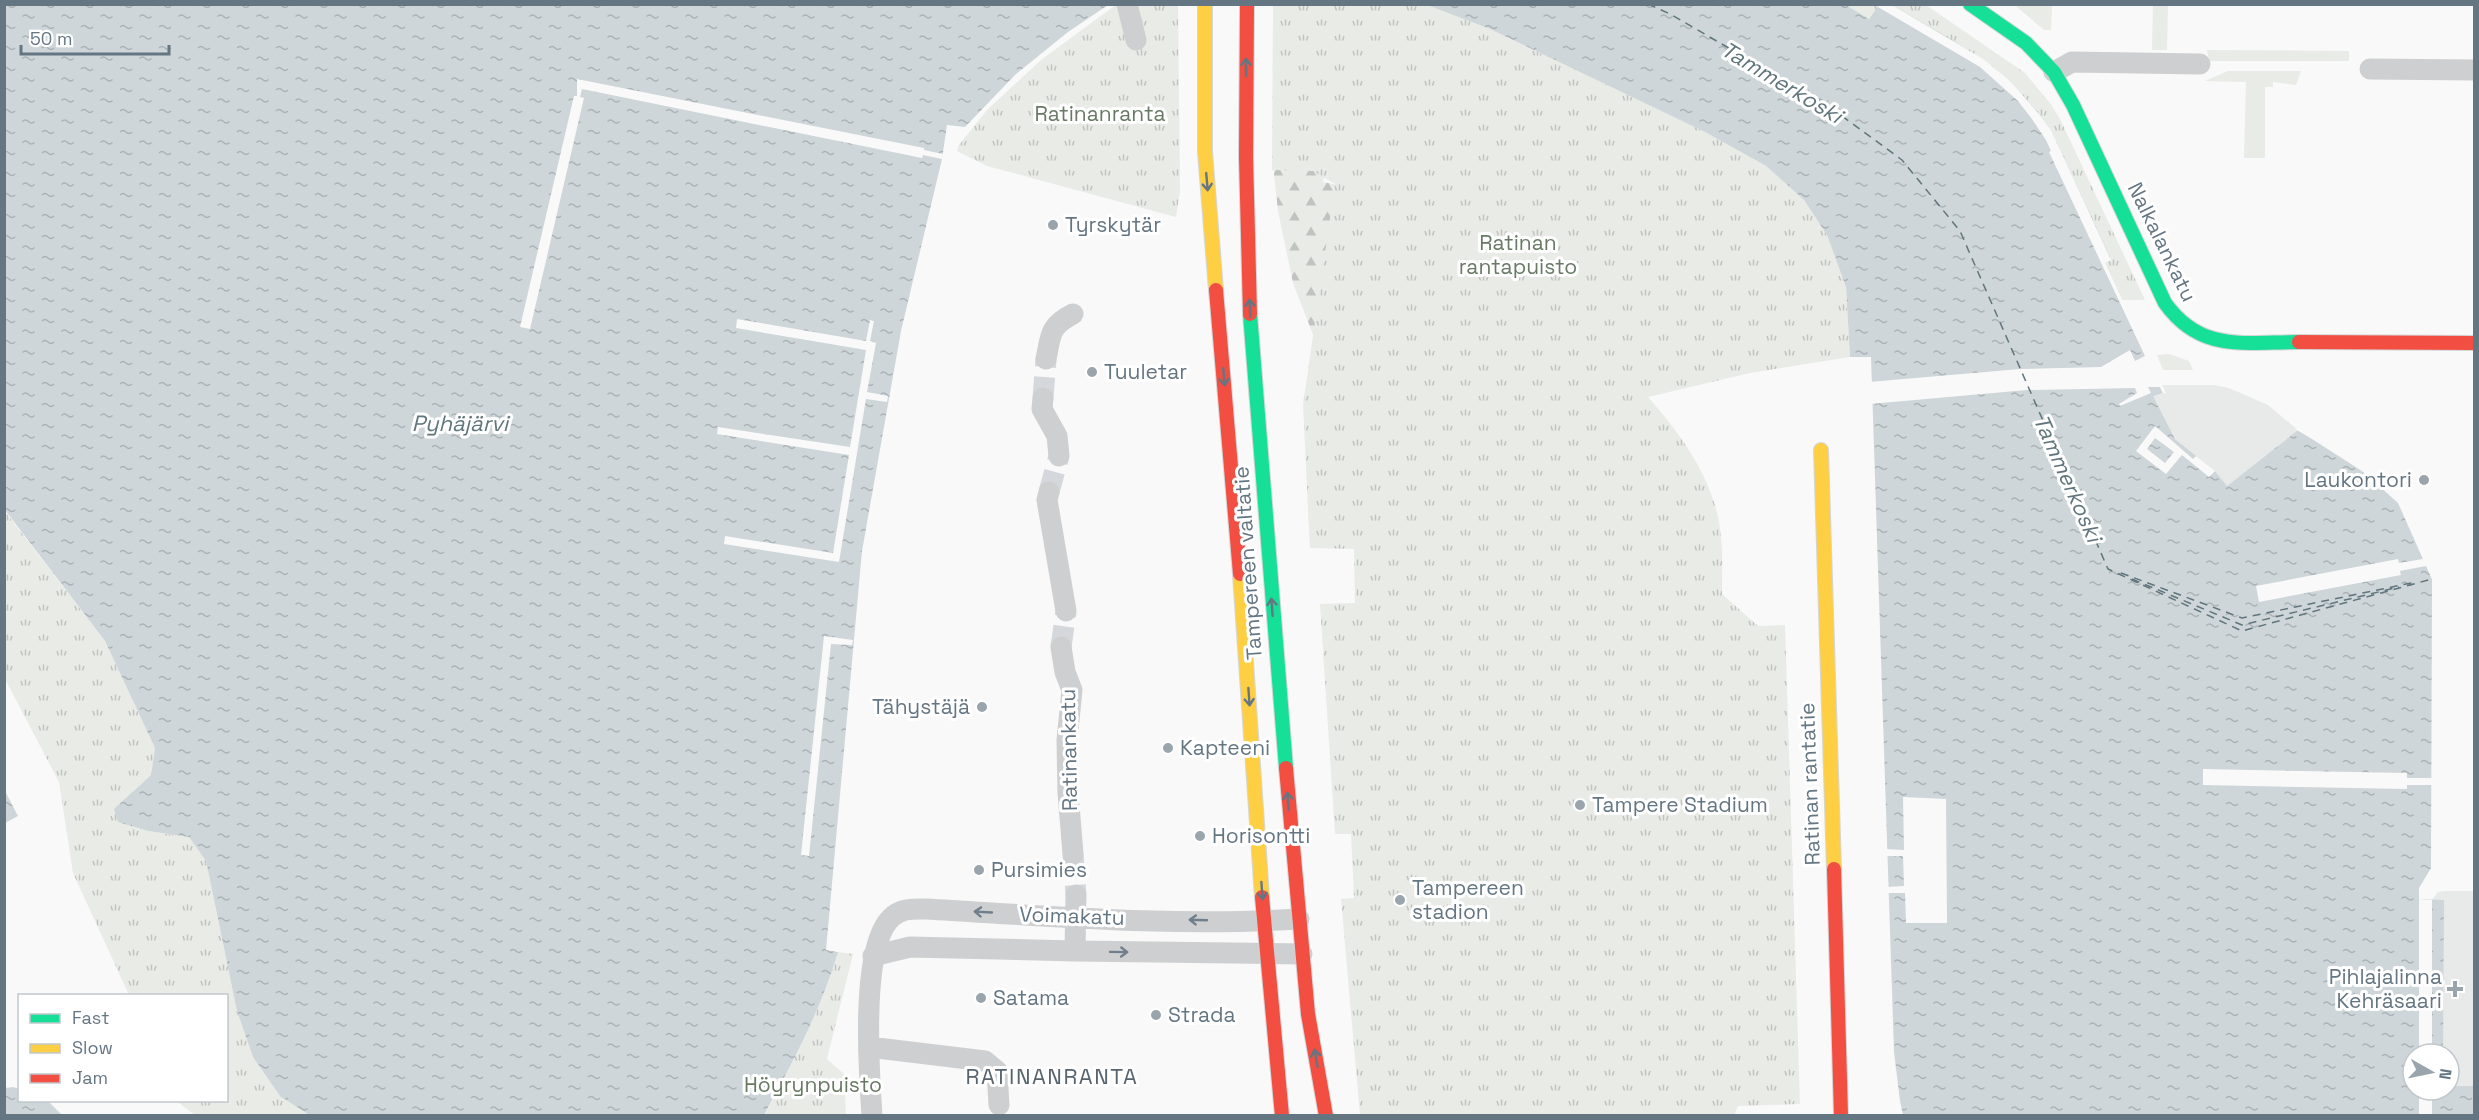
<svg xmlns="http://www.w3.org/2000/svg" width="2479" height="1120" font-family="'Space Grotesk',sans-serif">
	<defs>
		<pattern id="forest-firs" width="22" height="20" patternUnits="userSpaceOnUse" patternTransform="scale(1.5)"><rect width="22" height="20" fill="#e8ebe6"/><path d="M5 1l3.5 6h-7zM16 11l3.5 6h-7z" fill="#c0c3c0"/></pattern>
		<pattern id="park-tufts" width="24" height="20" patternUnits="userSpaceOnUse" patternTransform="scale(1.5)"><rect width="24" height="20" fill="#e8ebe6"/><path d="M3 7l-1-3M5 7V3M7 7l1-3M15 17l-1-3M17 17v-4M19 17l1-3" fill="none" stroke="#c0c3c0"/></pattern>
		<pattern id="water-ripples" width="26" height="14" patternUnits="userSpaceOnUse" patternTransform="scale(1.5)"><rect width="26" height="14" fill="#ced6d9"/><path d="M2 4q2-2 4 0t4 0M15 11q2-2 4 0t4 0" fill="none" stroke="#abb2b5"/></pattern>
	</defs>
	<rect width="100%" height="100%" fill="#f9f9f9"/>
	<path fill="#e8e9e9" d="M2161 385H2214L2229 388 2268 405 2298 430 2227 486 2215 471 2175 439 2152 395 2163 393Z
		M2443 891H2474V1086H2449V1054H2432V900L2438 892Z"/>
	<path fill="#e8ebe6" d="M2015 5H2052L2051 30H2044Z
		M2153 5H2168L2167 50H2152Z
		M2207 50 2349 51V61H2209Z
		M2228 71H2301L2296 85 2273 82V87H2265V158H2244L2246 82 2205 81Z
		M2169 354 2189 361 2193 370H2163L2157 355Z"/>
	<path fill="url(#forest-firs)" d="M1274 85 1336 107 1323 182 1344 186 1317 345 1293 283 1278 211 1274 174Z"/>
	<path fill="url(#park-tufts)" d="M1117 4 1178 5 1180 191 1176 217 987 166 957 151 959 145 987 110 1041 60Z
		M1273 5H1427L1490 29 1705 132 1766 166 1804 200 1827 235 1846 287 1850 357 1750 373 1648 397C1683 437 1717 483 1721 538 1723 557 1722 576 1722 594L1758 626 1785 625 1800 1104 1738 1106 1734 1116 1360 1115 1341 899 1354 898 1351 834H1335L1320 604 1355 603 1354 549 1310 548 1303 405 1335 184 1313 171 1272 170Z
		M1844 5H1926L2025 73 2050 103 2060 119 2145 300H2118L1878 7 1869 19Z
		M4 510 105 641 155 748 151 775 134 790 118 822 148 831 189 837 206 861 237 1011 253 1057 280 1096 311 1115H195L179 1103 178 1101 226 1100V996L129 995 73 873 59 782 5 679Z
		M838 952 853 954 827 1059 844 1074 846 1115 764 1116C794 1060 820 1013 838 952Z"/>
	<path fill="url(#water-ripples)" d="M1844 4 1869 19 1879 5H1892C1957 43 2006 66 2051 130L2110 257 2101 262 2163 393 2153 396 2175 439 2215 471 2227 486 2298 430 2365 473 2399 503 2432 579 2431 868 2419 888V899L2444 900 2443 1054H2413V1090H2449V1086H2474V1115H1903L1900 1101 1894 1052 1871 357H1850L1846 287 1827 235 1804 200 1766 166 1705 132 1490 29 1427 5Z
		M5 5H1108L1068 32 1016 74 965 127 947 125 942 159 901 331 862 551 826 950 838 952C820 1012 794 1060 764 1115L311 1116 280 1096 253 1057 237 1011 206 861 189 837 148 831 118 822 114 809 151 775 155 748 105 641 5 510Z
		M4 789 18 816 5 823H4Z
		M13 1087 19 1089 20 1100 48 1101 62 1115H5V1088Z"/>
	<path fill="#f9f9f9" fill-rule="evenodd" d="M1879 5H1892L1983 59 2010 81 2039 114 2051 130 2111 260 2105 263 2166 393H2163L2160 387H2148L2151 393 2120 406 2119 404 2137 393 2135 388 2027 390 1870 404 1869 382 2020 369 2101 367 2130 350 2135 361 2145 356 2049 152 2051 151 2046 140 2032 119 2018 101 1980 67 1878 7Z
		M577 79 924 148V150L943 154 942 159 923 155 922 158 582 89 580 97 584 98 530 329 520 327 574 96H577Z
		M737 319 866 341 870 320 874 321 870 341 876 343 867 392 888 396 887 402 866 399 839 562 724 544 725 536 833 553 849 455 717 434 718 427 850 447 866 350 736 328Z
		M2155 426 2193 459 2196 456 2215 471 2209 477 2182 455 2166 474 2136 451ZM2155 438 2174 452 2165 463 2147 449Z
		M2298 427 2366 471 2401 501 2435 578V751L2432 759V579L2426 566 2400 571 2401 575 2259 602 2256 586 2398 559 2399 563 2423 559 2398 503 2365 473 2330 449 2295 429Z
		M824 636 853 640 852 645 831 644 809 856 801 855Z
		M2203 769 2407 773V778H2432V785H2407V789L2203 785Z
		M1903 797 1946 799 1947 923H1906L1905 893H1886V887L1904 886 1903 856H1885V849L1904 850Z
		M2419 899 2432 900V1054H2419Z
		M2419 1090H2432V1115H2419Z"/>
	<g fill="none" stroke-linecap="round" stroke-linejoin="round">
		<path stroke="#60757c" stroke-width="1.5" stroke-dasharray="8 6" stroke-linecap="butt" d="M1648 4 1670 14 1827 105 1902 160 1960 231 2108 569 2242 631 2432 579
			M2121 573 2242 618 2416 582
			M2132 579 2242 625 2399 587"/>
		<path stroke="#d4d8dc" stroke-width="21" stroke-dasharray="21 10" stroke-linecap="butt" d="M1043 398 1046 359
			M1049 492 1059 456
			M1061 647 1066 611
			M1073 854 1076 895"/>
		<defs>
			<path id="fast" d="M1970 4 2026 43 2054 72 2073 105 2165 303C2201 353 2244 342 2299 342
				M1250 314 1286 768"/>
			<path id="slow" d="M1205 4V152L1216 290
				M1821 450 1834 869
				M1240 574 1262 897"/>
			<path id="jam" d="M1247 4 1246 157 1250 314
				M1216 290 1240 574
				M2299 342 2474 343
				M1286 768 1308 1014 1326 1116
				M1834 869 1841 1116
				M1262 897 1282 1116"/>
		</defs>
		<use href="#fast" stroke="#d5d6d7" stroke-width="16"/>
		<use href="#slow" stroke="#d5d6d7" stroke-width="16"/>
		<use href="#jam" stroke="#d5d6d7" stroke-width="16"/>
		<path stroke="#cecfd0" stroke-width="21" d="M1127 4 1136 40
			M2370 69 2474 70
			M2054 72 2072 62 2200 64
			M1046 359C1051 335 1049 326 1073 314
			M1043 398 1042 409 1057 436 1059 456
			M1049 492 1047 500 1066 611
			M1061 647 1065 672 1072 690 1067 740 1068 793 1073 854
			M1075 951 1076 895
			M873 956 910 947 1075 951 1302 954
			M869 1047 985 1061 997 1071 999 1105
			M872 1116C869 1072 860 948 891 918 901 908 913 909 926 909 1049 916 1175 927 1299 919"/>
		<use href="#fast" stroke="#16e098" stroke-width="14"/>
		<use href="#slow" stroke="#ffcf43" stroke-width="14"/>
		<use href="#jam" stroke="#f24e42" stroke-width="14"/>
	</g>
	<defs><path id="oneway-shaft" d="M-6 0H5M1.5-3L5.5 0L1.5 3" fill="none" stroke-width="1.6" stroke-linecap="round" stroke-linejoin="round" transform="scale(1.5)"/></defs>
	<g stroke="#657683">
		<use href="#oneway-shaft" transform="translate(1246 67) rotate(-90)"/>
		<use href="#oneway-shaft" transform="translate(1207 182) rotate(85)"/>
		<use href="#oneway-shaft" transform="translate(1250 308) rotate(-93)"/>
		<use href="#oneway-shaft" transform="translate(1224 377) rotate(85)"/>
		<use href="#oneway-shaft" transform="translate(1272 607) rotate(-94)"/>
		<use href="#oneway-shaft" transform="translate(1249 697) rotate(86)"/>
		<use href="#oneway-shaft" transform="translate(1288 801) rotate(-95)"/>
		<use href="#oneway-shaft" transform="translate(1262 891) rotate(86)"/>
		<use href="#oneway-shaft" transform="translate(1316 1058) rotate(-100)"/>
	</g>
	<g stroke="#707f8b">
		<use href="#oneway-shaft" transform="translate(983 912) rotate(-177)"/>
		<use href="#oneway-shaft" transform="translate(1198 920) rotate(-178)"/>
		<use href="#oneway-shaft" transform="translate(1119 952) rotate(1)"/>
	</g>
	<g fill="#99a4ac" stroke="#fff" stroke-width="2">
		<circle cx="1053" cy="225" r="6"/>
		<circle cx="1092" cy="372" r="6"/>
		<circle cx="2424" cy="480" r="6"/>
		<circle cx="982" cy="707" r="6"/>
		<circle cx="1168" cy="748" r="6"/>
		<circle cx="1580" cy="805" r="6"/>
		<circle cx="1200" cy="836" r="6"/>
		<circle cx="979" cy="870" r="6"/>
		<circle cx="1400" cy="900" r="6"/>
		<path d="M2452 980h6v6h6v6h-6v6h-6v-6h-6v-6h6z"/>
		<circle cx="981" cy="998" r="6"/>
		<circle cx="1156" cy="1015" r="6"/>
	</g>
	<g text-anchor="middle" stroke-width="6" stroke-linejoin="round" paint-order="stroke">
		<g font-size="21" fill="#687a64" stroke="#fff">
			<text x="1100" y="121">Ratinanranta</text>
			<text x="1518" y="250">Ratinan<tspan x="1518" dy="24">rantapuisto</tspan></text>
			<text x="813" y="1092">Höyrynpuisto</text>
		</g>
		<g font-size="21" fill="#657683" stroke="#fff" text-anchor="start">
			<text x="1065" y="232">Tyrskytär</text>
			<text x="1104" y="379">Tuuletar</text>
			<text x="2412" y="487" text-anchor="end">Laukontori</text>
			<text x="970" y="714" text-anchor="end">Tähystäjä</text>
			<text x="1180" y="755">Kapteeni</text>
			<text x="1592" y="812">Tampere Stadium</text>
			<text x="1212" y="843">Horisontti</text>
			<text x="991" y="877">Pursimies</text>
			<text x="1412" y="895">Tampereen<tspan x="1412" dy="24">stadion</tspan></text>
			<text x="2442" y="984" text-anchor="end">Pihlajalinna<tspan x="2442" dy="24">Kehräsaari</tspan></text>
			<text x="993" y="1005">Satama</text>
			<text x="1168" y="1022">Strada</text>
		</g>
		<g font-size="21" fill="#657683" stroke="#fff">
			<text transform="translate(2162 242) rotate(64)" y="7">Nalkalankatu</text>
			<text transform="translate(1248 563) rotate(-94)" y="7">Tampereen valtatie</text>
			<text transform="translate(1069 750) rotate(-91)" y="7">Ratinankatu</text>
			<text transform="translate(1810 784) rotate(-92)" y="7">Ratinan rantatie</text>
			<text transform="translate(1072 916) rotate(2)" y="7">Voimakatu</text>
		</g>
		<g font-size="22" font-style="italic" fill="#60757c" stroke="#fff">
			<text transform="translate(1782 82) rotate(31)" y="8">Tammerkoski</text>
			<text x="460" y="431">Pyhäjärvi</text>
			<text transform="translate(2068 478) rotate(66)" y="8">Tammerkoski</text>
		</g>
		<g font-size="22" letter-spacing="1.5" fill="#57646e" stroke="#fff">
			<text x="1052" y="1084">RATINANRANTA</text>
		</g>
	</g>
	<rect width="2479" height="1120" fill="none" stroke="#657683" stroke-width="12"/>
	<rect x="18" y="994" width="210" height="108" fill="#ffffff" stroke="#c1c8cd" stroke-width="1.5"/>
	<rect x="30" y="1014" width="30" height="9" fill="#16e098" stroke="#c1c8cd" stroke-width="1.5"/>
	<text x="72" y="1024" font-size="18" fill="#657683">Fast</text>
	<rect x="30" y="1044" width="30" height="9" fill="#ffcf43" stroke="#c1c8cd" stroke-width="1.5"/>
	<text x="72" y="1054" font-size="18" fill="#657683">Slow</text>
	<rect x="30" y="1074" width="30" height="9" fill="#f24e42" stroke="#c1c8cd" stroke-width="1.5"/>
	<text x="72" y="1084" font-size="18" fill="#657683">Jam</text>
	<g transform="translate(2431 1072) rotate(99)"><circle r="28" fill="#ffffff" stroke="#c1c8cd" stroke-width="1.5"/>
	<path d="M0-4.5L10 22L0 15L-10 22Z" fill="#99a4ac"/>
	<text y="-9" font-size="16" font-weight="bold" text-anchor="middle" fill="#657683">N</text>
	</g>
	<path d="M21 45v9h148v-9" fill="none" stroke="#657683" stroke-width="3"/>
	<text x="30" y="45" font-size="18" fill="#657683" stroke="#ffffff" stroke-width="4.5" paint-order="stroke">50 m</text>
</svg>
